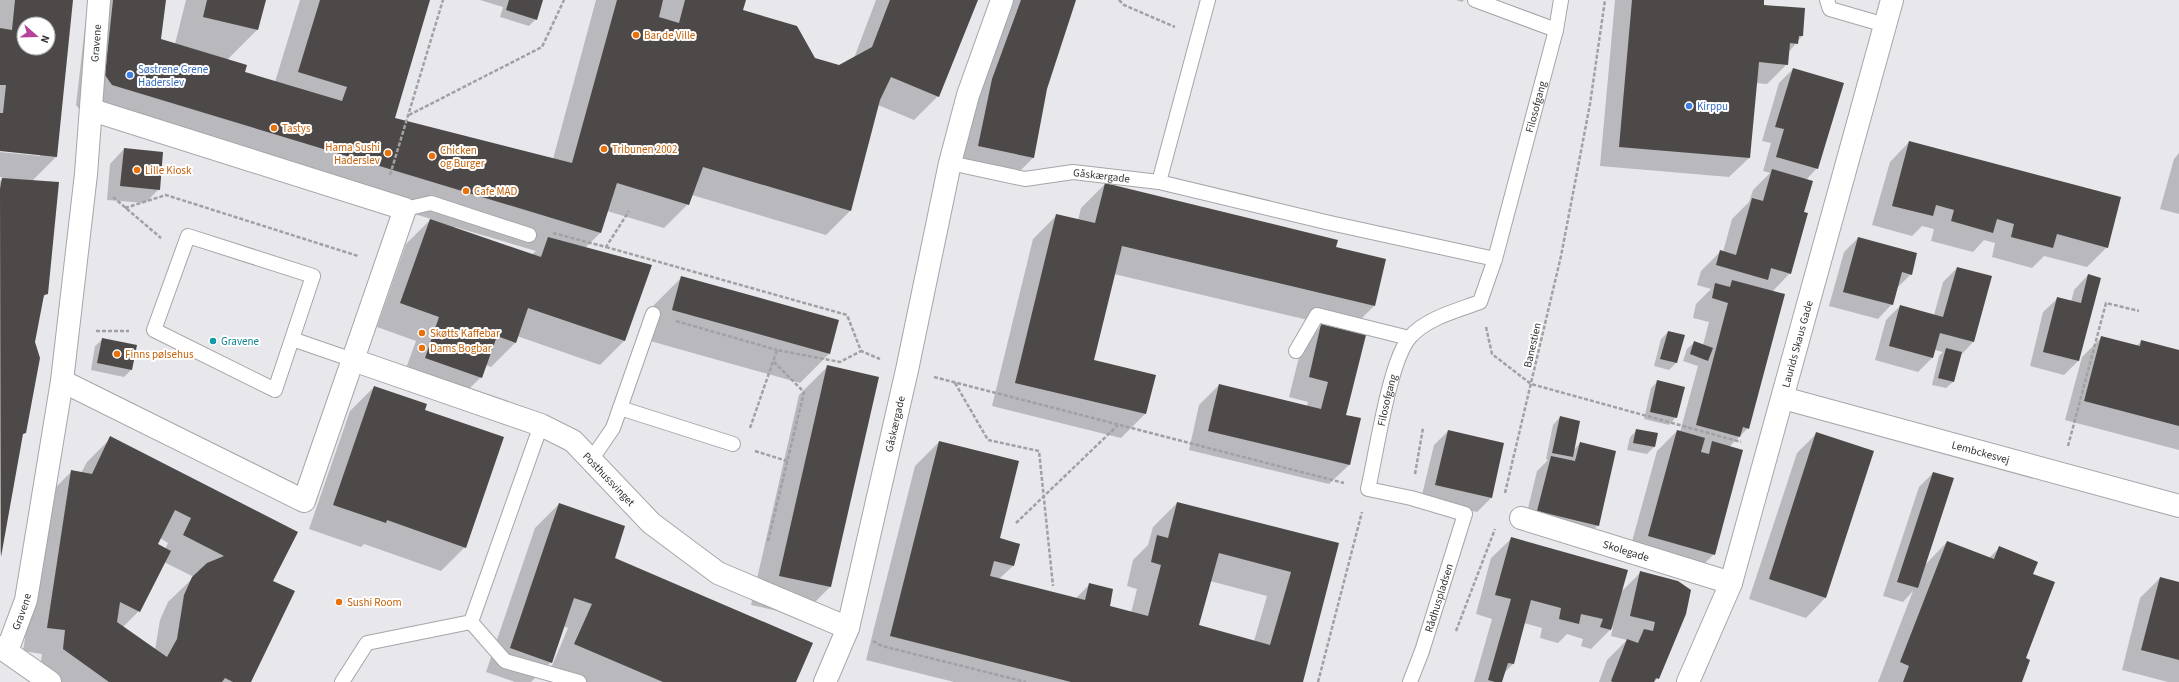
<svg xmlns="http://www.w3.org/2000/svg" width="2179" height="682" font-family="'Source Sans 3',sans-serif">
	<rect width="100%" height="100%" fill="#e8e7ec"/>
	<path fill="#0003" fill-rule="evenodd" d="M0 0H72L56 157 32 181 47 293 43 298 34 342 25 432 21 436 0 556V181L4 178 0 177V152L40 156V154L0 150ZM24 24H48V48H24Z
		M88 0H165L160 40 175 44 186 0H265L258 29 227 60 244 72 275 82 300 0H429L394 118 553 159 596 0H745L742 11 815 59 839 66 854 58 876 0H977L938 96 914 120 878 105 850 211 826 235 692 195 688 204 664 228 607 211 600 233 585 248 650 266 624 341 600 365 517 336 515 343 491 367 486 365 481 377 457 401 401 382 416 341 377 327 406 244 431 219 83 114 76 105ZM455 227 536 251 531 255 454 228Z
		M480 0H542L536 19 529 26 500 17 503 7Z
		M1008 0H1075L1046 89 1033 158 1009 182 955 170Z
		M1456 0H1464L1462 2Z
		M1615 0H1763V6L1802 36 1788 53 1787 64 1767 84 1756 83 1749 158 1729 177 1600 166Z
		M1793 69 1817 168 1806 180 1803 212 1790 273 1772 292 1748 428 1729 447 1714 554 1694 574 1628 556 1657 451 1677 431 1680 432 1698 366 1683 361 1687 349 1695 342 1703 345 1709 322 1693 318 1696 304 1711 289 1697 285 1701 271 1720 252H1723L1732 219 1749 202 1753 190 1770 173 1763 171 1771 143 1762 141 1779 83Z
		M1909 142 2107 247 2087 267 2044 256 2032 268 1992 257 1995 243 1984 240 1973 252 1931 241 1934 229 1922 226 1912 236 1872 225 1890 162Z
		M124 149 159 189 145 203 107 200 110 164Z
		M2179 153V214L2160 209 2174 159Z
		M1105 184 1335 248 1374 306 1350 330 1114 274 1093 361 1145 414 1121 438 992 406 1033 239 1057 215 1078 220 1081 208Z
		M1858 238 1911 274 1897 288 1892 304 1878 319 1829 306 1844 252Z
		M1957 268 1991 277 1973 342 1961 355 1954 381 1946 388 1932 385 1939 356 1943 352 1935 350 1932 358 1918 372 1875 360 1886 320 1900 306 1934 315 1943 282Z
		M2088 275 2099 278 2078 361 2064 375 2030 366 2043 312 2058 298 2071 302 2074 290Z
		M682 277 829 354 800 383 643 339 653 306Z
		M1322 325 1345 416 1349 465 1329 484 1189 450 1199 405 1219 385 1307 406 1308 402 1289 397 1302 345Z
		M1668 332 1683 336 1676 363 1669 370 1654 366 1661 339Z
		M2102 337 2136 346 2142 341 2179 351V450L2065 420 2082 357Z
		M103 339 131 370 124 377 91 370 95 346Z
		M828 366 878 377 830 587 801 616 751 605 799 395Z
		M1658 381 1676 417 1669 425 1644 419 1651 388Z
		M374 387 424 411 465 547 441 571 364 544 361 547 309 529 350 411Z
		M1560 417 1574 450 1580 443 1598 525 1584 539 1524 525 1537 471 1548 460 1546 459 1553 425Z
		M1637 430 1654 447 1647 454 1627 450 1630 437Z
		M1448 431 1503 444 1491 498 1477 512 1421 499 1434 445Z
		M1817 433 1873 452 1825 598 1806 618 1749 599 1797 453Z
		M111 438 272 581 250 682H51L39 674 42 654 23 651 47 496 71 472 81 473 87 462ZM160 538 168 543 165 549 157 545ZM164 562 194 577 168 602 160 620 155 650 123 627 139 611Z
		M939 442 1013 566 999 579 1075 599 1090 584 1108 607 1131 613 1137 589 1127 586 1133 560 1148 545 1153 527 1177 503 1338 544 1302 682H954L866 660 915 466ZM1210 581 1267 596 1254 641 1198 626Z
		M1933 473 1925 565 1947 542 1989 558 1999 548 2032 575 2021 682H1878L1913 591 1903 602 1883 596 1919 487Z
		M559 504 614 559 795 682H584L551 668 568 628 563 626 551 662 531 682H515L486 672 535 528Z
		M1511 539 1620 593 1640 573 1678 582 1658 678 1654 682H1599L1607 660 1627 640 1611 636 1613 627 1591 649 1581 646 1583 639 1567 634 1558 643 1540 638 1542 628 1524 623 1513 664 1504 673 1501 682H1474L1492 619 1476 614 1491 558Z
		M2160 578 2179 583V682H2168L2122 670 2140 598Z"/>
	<path fill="#4d4948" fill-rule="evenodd" d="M15 0H73L57 157 0 151V113H3L6 85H0V28L12 30ZM24 24H48V48H24Z
		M113 0H166L161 39 247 65 245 72 342 101 347 87 298 72 320 0H430L395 118 572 163 617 0H663L659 17 679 23 685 0H746L743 10 797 26 815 58 839 65 872 47 890 0H978L939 97 891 77 880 100 851 211 703 167 689 205 617 183 601 233 112 85 105 75Z
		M207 0H266L258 30 203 17Z
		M509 0H543L537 20 506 10Z
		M1021 0H1076L1047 89 1034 158 978 146 992 79Z
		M1632 0H1764V5L1805 8 1803 36H1799L1798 44 1790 43 1788 65 1759 62 1750 158 1619 147Z
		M1793 68 1844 83 1818 169 1776 157 1784 129 1775 127Z
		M1909 141 2121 197 2108 248 2057 234 2053 248 2011 237 2014 224 1997 219 1993 233 1951 221 1954 210 1936 205 1933 216 1892 206Z
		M124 148 163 152 160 190 120 186Z
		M1772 169 1813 181 1804 212 1808 213 1791 274 1771 268 1768 280 1716 265 1720 250 1736 255 1752 198 1763 201Z
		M2 178 59 182 48 294 44 295 35 342 40 358 26 433 23 434 1 557 0 189Z
		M1105 183 1338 240 1336 247 1386 259 1375 306 1122 246 1094 360 1156 375 1146 414 1015 383 1056 214 1095 223Z
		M430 219 541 257 548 237 652 265 625 341 528 308 516 343 497 336 482 378 425 358 439 317 400 303Z
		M1858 237 1917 253 1912 275 1902 272 1893 305 1843 292Z
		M1957 267 1992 276 1974 342 1940 333 1933 358 1889 346 1900 305 1943 317Z
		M2088 274 2101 278 2079 361 2043 352 2057 297 2081 303Z
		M681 276 839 320 830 354 672 310Z
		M1732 280 1785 294 1749 429 1743 427 1740 437 1696 425 1728 303 1712 298 1715 283 1730 287Z
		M1321 324 1366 335 1346 415 1361 418 1350 465 1208 431 1219 384 1321 409 1328 382 1309 377Z
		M1668 331 1685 335 1677 363 1660 359Z
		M2101 336 2140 346 2141 340 2179 350V426L2084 401Z
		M102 338 137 345 132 370 97 363Z
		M1694 341 1713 348 1708 361 1690 354Z
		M1946 348 1962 352 1954 382 1938 378Z
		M827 365 879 377 831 587 779 576Z
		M1657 380 1685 387 1677 418 1650 412Z
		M374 386 427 404 425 410 504 437 466 548 387 520 386 523 333 505Z
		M1560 416 1580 421 1573 457 1552 453Z
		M1636 429 1658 433 1655 447 1633 443Z
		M1448 430 1504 443 1492 498 1435 485Z
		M1677 430 1705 438 1701 452 1709 454 1712 441 1743 450 1715 555 1648 536Z
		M1816 432 1874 451 1826 598 1769 579Z
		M110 436 298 532 273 581 295 591 251 682H233L225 678 222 682H109L63 649 65 630 47 628 71 470 92 474ZM175 510 191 518 183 535 224 556 207 563 192 577 184 595 177 639 167 657 117 622 120 602 140 612 171 551 158 544Z
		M939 441 1019 461 1000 538 1020 544 1014 566 994 561 990 576 1085 600 1089 583 1113 589 1110 606 1148 616 1161 565 1151 562 1157 535 1168 538 1177 502 1339 543 1303 682H1071L890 636ZM1219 553 1291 572 1270 645 1199 625Z
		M1580 442 1616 451 1599 526 1537 511 1551 456 1575 461Z
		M1933 472 1954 478 1918 588 1897 582Z
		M559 503 625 526 615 558 813 643 796 682H663L574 644 592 604 574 598 552 663 510 648Z
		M1511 537 1628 570 1611 630 1600 627 1603 619 1581 614 1579 624 1559 619 1561 608 1531 600 1514 664 1508 663 1502 682H1495L1488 680 1511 599 1495 595Z
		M1947 541 1994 559 1999 546 2038 562 2033 574 2055 582 2026 658 2030 660 2022 682H1903L1909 666 1900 662Z
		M1640 571 1678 581 1691 590 1686 614 1659 679 1656 678 1654 682H1613L1611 681 1627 639 1638 643 1644 629 1653 631 1655 622 1630 616Z
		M2160 577 2179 582V660L2141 650Z"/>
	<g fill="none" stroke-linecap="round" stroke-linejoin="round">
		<defs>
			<g id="lane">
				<path d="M1475 0 1556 30"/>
				<path d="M1827 0 1830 9 1885 25"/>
				<path id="s1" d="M950 163 1025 179 1073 172 1159 182 1330 223 1495 259"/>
				<path d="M1159 182 1208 0"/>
				<path d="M405 209 431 203 529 235"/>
				<path d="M292 339 275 390 154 330 188 236 313 276 292 339 353 360"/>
				<path d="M1296 351 1317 315 1409 338"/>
				<path d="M620 408 733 444"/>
				<path d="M591 460 613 428 653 314"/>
				<path d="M471 622 505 661 579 682"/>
				<path d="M342 682 367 643 471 622 541 425"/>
				<path id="s2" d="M1410 682 1422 651 1465 514 1411 498 1368 489C1376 456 1389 361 1410 337 1427 318 1456 311 1480 302L1495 259 1556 30 1561 0"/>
			</g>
			<g id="street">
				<path id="s3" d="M353 360 541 425 573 441 651 523 718 573 848 628"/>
				<path d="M62 381 304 501 405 209 92 110"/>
				<path id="s4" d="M1783 398 2179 506"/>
				<path id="s5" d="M1521 518 1731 583"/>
				<path d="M0 647 50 682"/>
				<path id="s6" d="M7 651 26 600 62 381 86 174 99 0"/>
				<path id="s7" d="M825 682 848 628 907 370 950 163 968 95 1002 0"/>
			</g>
			<g id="secondary">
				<path id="s8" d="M1688 682 1731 583 1892 0"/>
			</g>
		</defs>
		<use href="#lane" stroke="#a6a5a9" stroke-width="16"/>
		<use href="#street" stroke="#a6a5a9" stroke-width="24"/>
		<use href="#secondary" stroke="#a6a5a9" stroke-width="24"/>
		<path stroke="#a1a0a4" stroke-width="2.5" stroke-dasharray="4 2" stroke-linecap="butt" d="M1119 0 1124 5 1175 27
			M409 115 542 47 564 0
			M390 175 443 0
			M113 197 161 238
			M125 208 166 195 358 256
			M553 233 606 247 629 211
			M606 247 847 315 861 351 880 359
			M676 321 777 350
			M1486 327 1492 354 1531 384 1741 442
			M96 331H129
			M934 377 1344 483
			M955 383 988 440 1039 451 1053 586
			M750 428 777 350 840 362 861 351
			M2068 446 2106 303 2139 311
			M755 451 787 461
			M1415 474 1423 428
			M1505 493 1561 256 1590 104 1605 0
			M1016 523 1118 425
			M768 541 804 392 773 361
			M1456 631 1495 529
			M873 641 882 646 1026 682
			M1318 682 1362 512"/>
		<use href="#lane" stroke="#fff" stroke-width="14"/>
		<use href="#street" stroke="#fff" stroke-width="22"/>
		<use href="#secondary" stroke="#fff" stroke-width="22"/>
	</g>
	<g fill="#e8710a" stroke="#fff" stroke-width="1.5">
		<circle cx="636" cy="35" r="4"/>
		<circle cx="274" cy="128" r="4"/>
		<circle cx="604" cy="149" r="4"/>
		<circle cx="388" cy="153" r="4"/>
		<circle cx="432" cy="156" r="4"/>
		<circle cx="137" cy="170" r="4"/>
		<circle cx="466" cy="191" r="4"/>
		<circle cx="422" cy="333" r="4"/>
		<circle cx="422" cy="348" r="4"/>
		<circle cx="117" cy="354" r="4"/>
		<circle cx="339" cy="602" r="4"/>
	</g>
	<g fill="#3f7fe0" stroke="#fff" stroke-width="1.5">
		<circle cx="130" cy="75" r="4"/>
		<circle cx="1689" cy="106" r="4"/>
	</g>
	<circle fill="#0f9aa8" stroke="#fff" stroke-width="1.5" cx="213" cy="341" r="4"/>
	<g text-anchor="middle" stroke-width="4" stroke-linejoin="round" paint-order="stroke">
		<g font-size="11" fill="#c56008" stroke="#fff" text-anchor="start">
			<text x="644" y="39">Bar de Ville</text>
			<text x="282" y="132">Tastys</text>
			<text x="380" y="151" text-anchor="end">Hama Sushi<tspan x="380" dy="13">Haderslev</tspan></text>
			<text x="612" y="153">Tribunen 2002</text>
			<text x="440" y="154">Chicken<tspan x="440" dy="13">og Burger</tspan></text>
			<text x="145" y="174">Lille Kiosk</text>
			<text x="474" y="195">Cafe MAD</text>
			<text x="430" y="337">Skøtts Kaffebar</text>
			<text x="430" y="352">Dams Bogbar</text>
			<text x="125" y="358">Finns pølsehus</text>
			<text x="347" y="606">Sushi Room</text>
		</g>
		<g font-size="11" fill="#333234" stroke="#fff">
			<text dy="4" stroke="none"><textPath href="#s6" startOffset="616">Gravene</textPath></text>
			<text dy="4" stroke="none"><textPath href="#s2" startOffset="718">Filosofgang</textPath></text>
			<text dy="4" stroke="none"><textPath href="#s1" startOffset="154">Gåskærgade</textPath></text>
			<text dy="4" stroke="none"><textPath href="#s8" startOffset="356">Laurids Skaus Gade</textPath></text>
			<text transform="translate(1532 345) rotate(-77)" y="4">Banestien</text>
			<text dy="4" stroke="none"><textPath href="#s2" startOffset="368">Filosofgang</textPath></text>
			<text dy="4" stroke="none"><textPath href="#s7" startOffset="268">Gåskærgade</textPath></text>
			<text dy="4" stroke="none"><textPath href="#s4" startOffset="205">Lembckesvej</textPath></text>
			<text dy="4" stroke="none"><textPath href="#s3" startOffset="287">Posthussvinget</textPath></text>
			<text dy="4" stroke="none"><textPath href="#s5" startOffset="110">Skolegade</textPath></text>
			<text dy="4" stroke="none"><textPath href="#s2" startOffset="89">Rådhuspladsen</textPath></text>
			<text dy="4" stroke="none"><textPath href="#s6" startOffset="42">Gravene</textPath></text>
		</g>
		<g font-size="11" fill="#366cbe" stroke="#fff" text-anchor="start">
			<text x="138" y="73">Søstrene Grene<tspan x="138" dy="13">Haderslev</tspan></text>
			<text x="1697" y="110">Kirppu</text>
		</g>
		<g font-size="11" fill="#0d838f" stroke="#fff" text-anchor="start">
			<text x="221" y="345">Gravene</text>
		</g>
	</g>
	<g transform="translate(36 36) rotate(110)"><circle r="19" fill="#ffffff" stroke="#adadae"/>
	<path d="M0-3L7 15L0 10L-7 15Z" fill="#b64199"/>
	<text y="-6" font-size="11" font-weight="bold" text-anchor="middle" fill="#333234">N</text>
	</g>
</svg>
